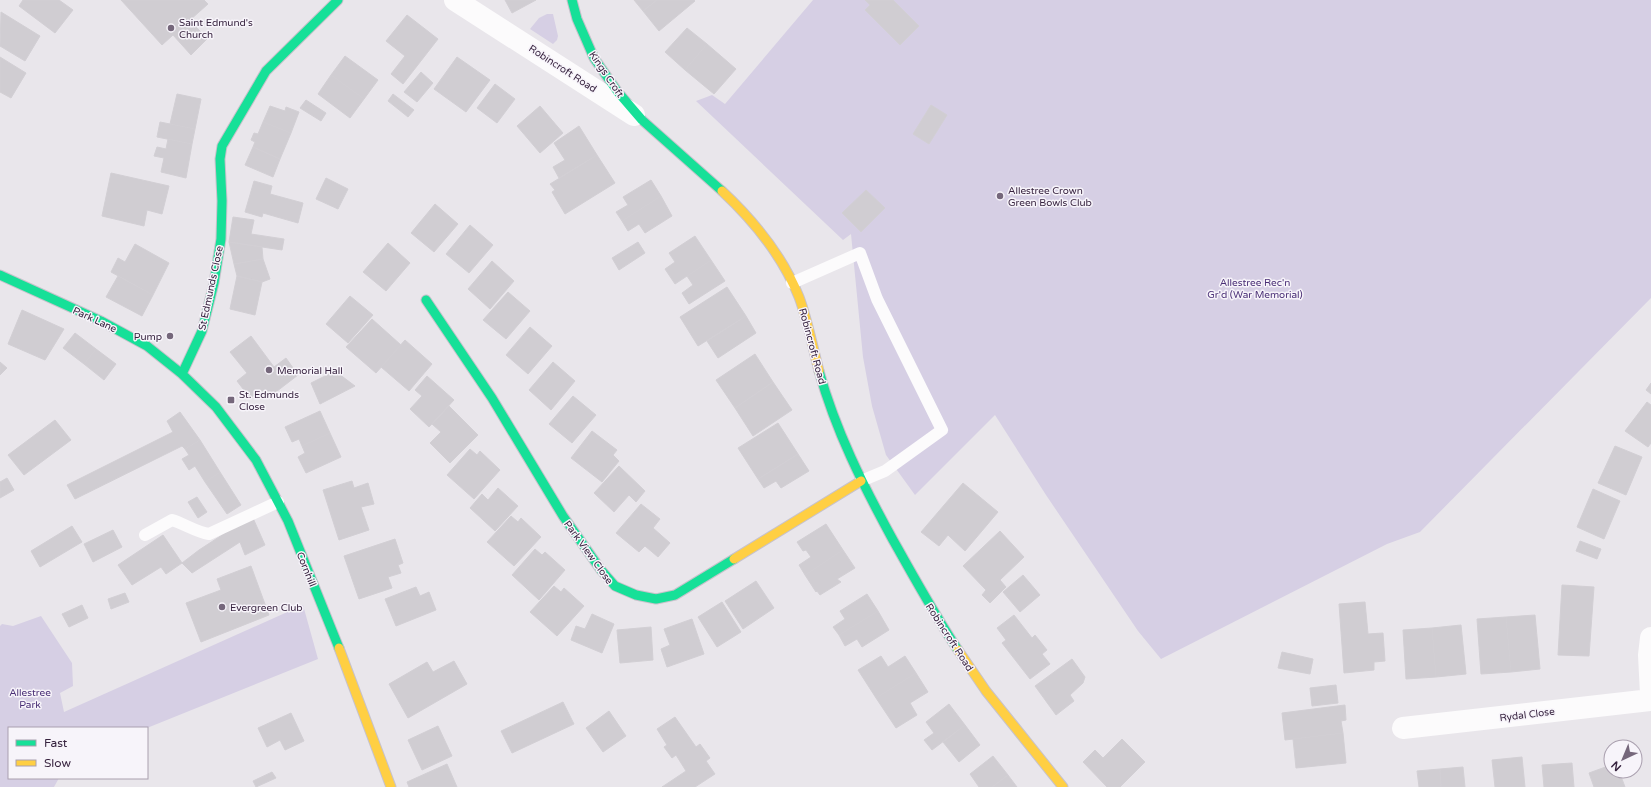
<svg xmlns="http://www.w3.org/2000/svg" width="1651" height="787" font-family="'Varela Round',sans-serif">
	<rect width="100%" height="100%" fill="#e9e6eb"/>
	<path fill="#d6cfe4" d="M813 0H1651V298L1420 532 1387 544 1161 659 1138 631 1046 495 995 415 915 495 886 455 872 406 863 357 851 234 843 240 696 101 712 95 725 104Z
		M547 14H553L558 36 557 40 553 44 530 29 539 18Z
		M303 605 318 659 147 728H9V778H59L54 787H0V626L2 624 13 626 41 616 72 663 73 686 60 693 64 712Z"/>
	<path fill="#d0cdd2" stroke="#d2cfd4" d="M23 0H59L73 10 55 33 19 6Z
		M121 0H204L208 4 190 20 207 39 191 55 173 35 162 45Z
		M505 0H536L512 13Z
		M634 0H657L643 11Z
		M657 0H694L695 1 659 31 643 11Z
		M865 0H893L919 26 900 45 865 10 870 5Z
		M1 12 40 36 25 61 0 46Z
		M407 15 438 39 403 84 391 74 405 56 386 41Z
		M687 28 707 44 685 70 665 52Z
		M707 44 736 69 714 94 685 70Z
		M345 56 378 80 364 99 331 75Z
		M0 57 26 73 11 98 0 92Z
		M457 57 490 80 466 112 434 89Z
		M421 72 433 83 417 102 404 92Z
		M331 75 364 99 350 118 318 94Z
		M495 84 515 99 497 123 477 108Z
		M177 94 201 99 195 129 170 124Z
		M393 94 414 110 408 117 388 101Z
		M306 100 326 113 321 121 300 108Z
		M931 105 947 115 929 144 913 134Z
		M270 106 285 111 286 107 299 112 291 133 263 122Z
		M540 106 563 133 540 153 517 126Z
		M160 122 195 129 192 144 157 137Z
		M263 122 291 133 280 159 253 147 255 142 251 140 254 133 258 134Z
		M579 126 597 155 559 178 553 167 565 160 554 143Z
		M168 139 192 144 186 178 161 172 164 158 154 156 157 147 166 149Z
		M253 147 280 159 273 177 245 165Z
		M597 155 615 183 565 214 552 192 555 190 550 184Z
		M111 173 169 186 162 214 147 210 144 226 102 216Z
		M326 178 348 189 338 209 316 199Z
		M651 180 661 196 622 221 616 212 628 205 623 197Z
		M254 181 272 186 270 194 303 203 298 223 263 213 262 217 245 212Z
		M866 190 885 208 861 232 842 213Z
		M661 196 672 216 645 233 639 224 628 231 622 221Z
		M435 204 458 224 434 252 411 233Z
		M233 217 254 220 251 234 284 239 282 250 229 242Z
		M470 225 493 245 469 273 446 254Z
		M695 236 711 260 675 284 665 269 675 262 669 253Z
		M229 242 262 247 263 259 234 264Z
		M638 242 645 253 619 270 612 258Z
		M388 243 410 263 386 291 363 272Z
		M135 244 169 263 153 295 111 272 118 258 125 262Z
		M263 259 270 279 262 282 237 276 234 264Z
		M711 260 725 281 689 304 682 293 693 285 687 276Z
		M492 261 514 281 490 309 468 289Z
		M118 276 153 295 142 316 106 297Z
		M237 276 262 282 255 315 230 309Z
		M727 287 746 316 698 346 680 317Z
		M508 292 530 311 506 339 483 320Z
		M350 296 373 315 348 343 326 324Z
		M22 310 64 329 45 360 8 344Z
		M746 316 756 333 718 358 707 341Z
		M372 319 401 345 376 373 346 347Z
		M530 327 552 346 528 374 506 355Z
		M75 333 96 349 84 364 63 348Z
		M251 336 274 367 286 358 298 375 268 398 261 390 250 398 237 381 247 373 230 352Z
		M405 340 432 364 409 391 381 367Z
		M96 349 116 364 104 380 84 364Z
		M755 354 773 382 735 408 716 380Z
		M0 362 7 368 0 375Z
		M553 362 575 381 551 410 529 390Z
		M335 371 355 386 320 404 311 383Z
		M427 376 454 400 429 427 410 409 422 396 415 390Z
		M773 382 792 410 753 436 735 408Z
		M1651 383V394L1646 390Z
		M573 396 596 415 572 443 549 424Z
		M1647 402 1651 405V443L1648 447 1625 431Z
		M449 406 478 435 450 463 430 443 441 432 432 424Z
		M320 411 330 433 302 446 299 439 292 442 285 427Z
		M180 412 200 440 185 449 182 446 75 499 67 485 173 432 167 421Z
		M55 420 71 440 24 475 8 455Z
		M778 423 798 454 758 479 738 448Z
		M592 431 617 450 613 455 619 461 602 482 571 458Z
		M330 433 341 457 306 473 298 457 305 453 302 446Z
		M200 440 220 472 205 482 195 466 189 470 182 459 189 455 185 449Z
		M1615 446 1642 457 1626 495 1598 483Z
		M470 449 477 455 480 451 500 470 474 499 447 475Z
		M798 454 809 471 781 488 776 481 764 488 758 479Z
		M619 466 645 491 636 502 629 495 614 512 594 493Z
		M220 472 241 505 227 514 205 482Z
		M7 478 14 490 0 498V482Z
		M352 481 354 488 368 483 374 504 361 507 369 530 339 540 323 490Z
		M963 483 998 512 965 551 948 535 939 546 921 532Z
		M498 488 518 506 495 531 470 508 482 494 488 500Z
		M1593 489 1620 501 1604 539 1577 527Z
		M197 497 207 512 198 518 188 502Z
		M641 504 660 519 653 528 670 543 658 557 645 546 639 552 616 533Z
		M511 516 518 522 521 518 541 537 514 566 487 542Z
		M253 518 265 545 245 555 240 542 192 573 182 563 199 550 239 524Z
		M826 524 843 550 805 575 799 565 811 557 806 550 803 551 797 542Z
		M72 526 82 542 40 567 31 551Z
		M113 530 122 547 93 562 84 544Z
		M1000 531 1024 557 1000 580 1006 587 990 603 982 595 986 590 963 566Z
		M163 535 182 563 166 574 161 567 132 585 118 565Z
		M395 539 403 563 398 565 401 573 388 577 392 588 359 599 344 556Z
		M1580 541 1601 549 1597 559 1576 551Z
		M535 549 542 555 545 552 565 570 539 600 512 575Z
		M843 550 855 568 837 579 841 582 820 595 817 591 816 592 805 575Z
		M251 566 269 615 201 642 186 603 221 590 217 579Z
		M1023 575 1040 595 1020 612 1003 592Z
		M756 581 774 608 743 629 725 601Z
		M1562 585 1594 587 1589 656 1558 655Z
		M554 586 561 592 564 588 584 606 557 636 530 612Z
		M416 587 420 596 429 592 436 610 396 626 385 599Z
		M125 593 129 602 111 609 108 599Z
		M867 594 878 611 839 635 833 627 845 619 840 611Z
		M722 602 741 632 717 647 698 617Z
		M1365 602 1368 634 1383 633 1385 661 1374 662V670L1344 673 1339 604Z
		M82 605 88 618 69 627 62 614Z
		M878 611 889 630 862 647 857 639 845 646 839 635Z
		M592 614 614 624 602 653 571 640 576 626 585 629Z
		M1014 615 1032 638 1035 635 1047 650 1042 654 1050 664 1030 679 1002 643 1006 640 997 628Z
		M1535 615 1540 669 1511 672 1506 617Z
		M1506 617 1511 672 1481 674 1477 619Z
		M692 619 704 654 667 667 661 649 670 645 664 629Z
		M1461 625 1466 674 1436 677 1432 628Z
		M651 627 653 660 620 663 617 630Z
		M1432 628 1436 677 1406 679 1403 630Z
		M1282 652 1313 659 1310 674 1278 668Z
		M881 656 888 667 905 656 916 673 876 698 858 670Z
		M1072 659 1085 677 1083 683 1070 695 1074 701 1056 715 1035 686Z
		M454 661 467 684 408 718 389 684 427 662 433 672Z
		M916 673 928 692 910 703 917 715 896 728 876 698Z
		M1336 685 1338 703 1312 706 1310 688Z
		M563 702 574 724 512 753 501 731Z
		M949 704 965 725 932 750 924 740 934 733 926 722Z
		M1345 705 1346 720 1341 721 1343 733 1285 740 1282 713Z
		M609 711 626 736 603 752 586 728Z
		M291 713 304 741 285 750 280 740 267 747 258 728Z
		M675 717 696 747 700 744 710 758 706 761 715 774 695 787H662L686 771 676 755 672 758 664 747 667 745 657 729Z
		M965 725 980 745 959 762 943 742Z
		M438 726 452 756 422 770 408 740Z
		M1343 733 1346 763 1296 768 1293 739Z
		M1122 739 1145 762 1120 787H1107L1083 762 1095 750 1103 758Z
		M993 756 1008 775 992 787H979L970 774Z
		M1522 757 1525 787H1495L1492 760Z
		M1572 763 1574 787H1544L1542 765Z
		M447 764 457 787H409L407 782Z
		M1611 765V771H1619L1625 787H1594L1589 773Z
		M1463 767 1465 787H1441L1440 769Z
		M1440 769 1441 787H1419L1417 771Z
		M272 772 276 778 256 787 253 781Z
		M1008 775 1017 787H992Z"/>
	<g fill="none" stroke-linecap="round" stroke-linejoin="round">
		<defs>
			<path id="fast" d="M572 0 577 19 594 58 617 91 642 120 722 191
				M0 275 101 321 147 346 182 374 216 407 256 460 288 521 339 648
				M426 300 492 398 563 516 601 570 615 586 636 595 656 599 675 595 734 559
				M819 371C836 432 863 485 893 540 914 577 934 614 958 650
				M182 374 202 331 214 283 221 239 222 201 220 159 222 146 266 71 338 0"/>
			<path id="slow" d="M722 191C753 220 783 257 799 297 807 318 813 348 819 371
				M734 559 861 481
				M339 648 391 787
				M958 650 986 691 1063 787"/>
		</defs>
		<use href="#fast" stroke="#c7c2cb" stroke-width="11"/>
		<use href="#slow" stroke="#c7c2cb" stroke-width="11"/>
		<path stroke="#fcfbfc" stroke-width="12" d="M792 283 860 253 877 299 942 430 885 471 861 481
			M145 535 172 520C185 524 196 532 209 534L278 502"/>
		<path stroke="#fcfbfc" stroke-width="22" d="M455 0 634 115
			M1651 638 1649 655 1651 694
			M1403 728 1651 700"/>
		<use href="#fast" stroke="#16e098" stroke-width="9"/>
		<use href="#slow" stroke="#ffcf43" stroke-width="9"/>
	</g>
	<g fill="#75677b" stroke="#f7f4fa" stroke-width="1.5">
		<circle cx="171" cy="28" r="4"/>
		<circle cx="1000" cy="196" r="4"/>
		<circle cx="170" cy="336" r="4"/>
		<circle cx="269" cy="370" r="4"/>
		<rect x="227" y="396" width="8" height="8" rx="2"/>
		<circle cx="222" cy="607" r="4"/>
	</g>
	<g text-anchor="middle" stroke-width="3" stroke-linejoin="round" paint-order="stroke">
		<g font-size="10" fill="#37233f" stroke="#f7f4fa" text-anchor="start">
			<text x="179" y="26">Saint Edmund's<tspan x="179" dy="12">Church</tspan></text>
			<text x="1008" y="194">Allestree Crown<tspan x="1008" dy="12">Green Bowls Club</tspan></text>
			<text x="162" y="340" text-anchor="end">Pump</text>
			<text x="277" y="374">Memorial Hall</text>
			<text x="239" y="398">St. Edmunds<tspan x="239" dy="12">Close</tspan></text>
			<text x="230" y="611">Evergreen Club</text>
		</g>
		<g font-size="10" fill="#37233f" stroke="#f7f4fa">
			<text transform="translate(563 68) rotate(33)" y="4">Robincroft Road</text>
			<text transform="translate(607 74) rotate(56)" y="4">Kings Croft</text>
			<text transform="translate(210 288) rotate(-78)" y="4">St Edmunds Close</text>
			<text transform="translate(95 319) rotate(25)" y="4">Park Lane</text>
			<text transform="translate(813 346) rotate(75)" y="4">Robincroft Road</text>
			<text transform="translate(589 552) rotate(54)" y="4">Park View Close</text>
			<text transform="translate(307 569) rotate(68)" y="4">Cornhill</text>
			<text transform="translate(950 637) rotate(57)" y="4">Robincroft Road</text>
			<text transform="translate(1527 714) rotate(-7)" y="4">Rydal Close</text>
		</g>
		<g font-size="10" fill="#492e75" stroke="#f7f4fa">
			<text x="1255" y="286">Allestree Rec'n<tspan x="1255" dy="12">Gr'd (War Memorial)</tspan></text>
			<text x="30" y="696">Allestree<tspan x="30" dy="12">Park</tspan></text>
		</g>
	</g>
	<rect x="8" y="727" width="140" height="52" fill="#f7f4fa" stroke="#aaa0af"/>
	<rect x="16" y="740" width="20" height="6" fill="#16e098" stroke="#aaa0af"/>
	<text x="44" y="747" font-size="12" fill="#37233f">Fast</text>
	<rect x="16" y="760" width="20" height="6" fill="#ffcf43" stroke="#aaa0af"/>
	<text x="44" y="767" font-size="12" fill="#37233f">Slow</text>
	<g transform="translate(1623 759) rotate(224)"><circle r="19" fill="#f7f4fa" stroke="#aaa0af"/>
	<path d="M0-3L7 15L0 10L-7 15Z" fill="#75677b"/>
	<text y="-6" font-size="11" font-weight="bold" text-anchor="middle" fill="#37233f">N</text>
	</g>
</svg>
